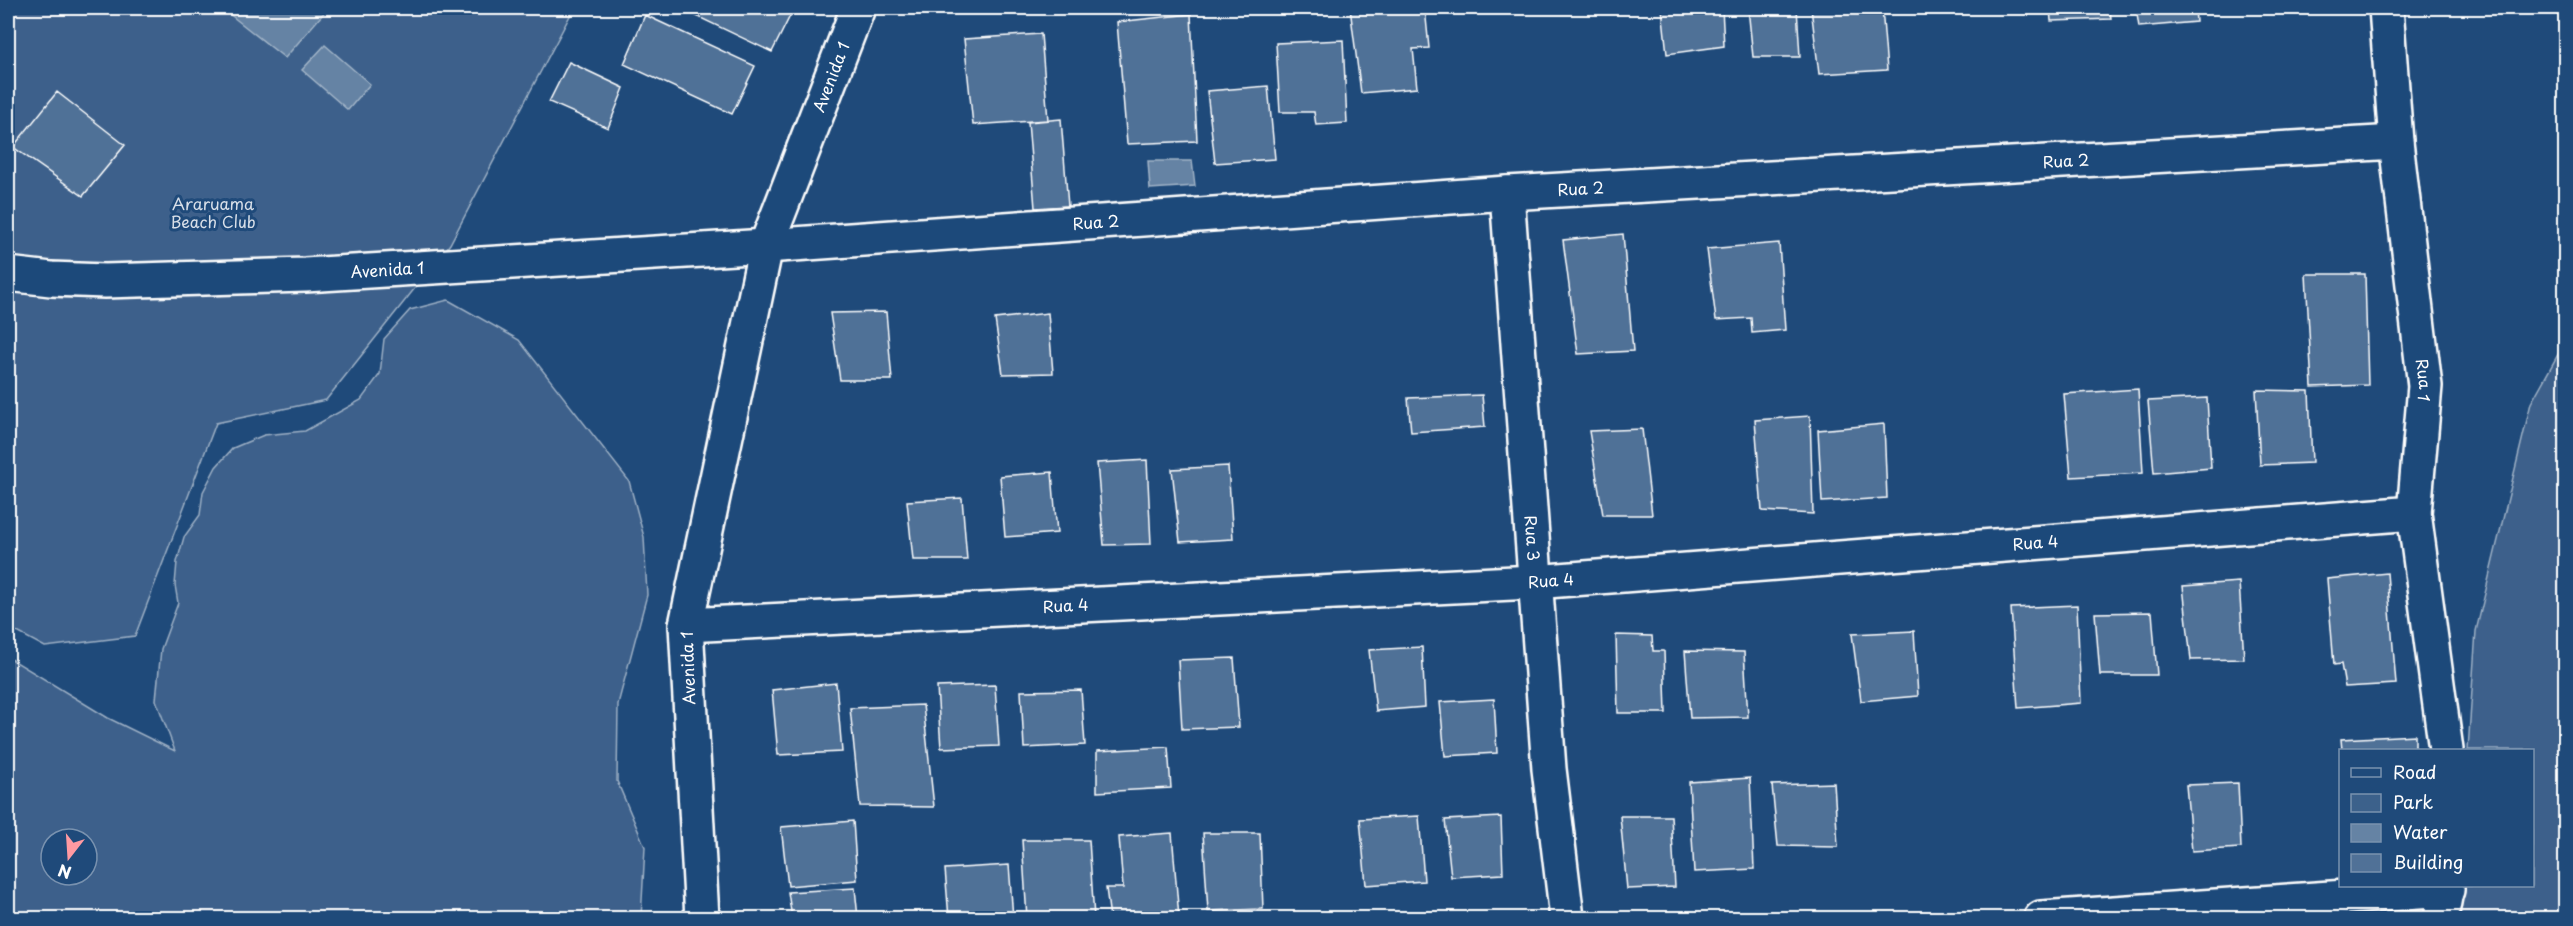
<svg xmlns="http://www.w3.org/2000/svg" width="2573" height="926" font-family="'Playpen Sans',sans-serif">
	<rect width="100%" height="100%" fill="#1f4a7a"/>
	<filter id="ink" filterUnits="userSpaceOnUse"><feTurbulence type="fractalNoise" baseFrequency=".0167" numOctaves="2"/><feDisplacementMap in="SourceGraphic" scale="12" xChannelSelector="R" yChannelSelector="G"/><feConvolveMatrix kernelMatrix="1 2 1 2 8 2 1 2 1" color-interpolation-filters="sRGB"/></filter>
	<g filter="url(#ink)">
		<path fill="#3c618b" stroke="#9eb0c5" stroke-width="1.5" fill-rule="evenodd" d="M8 8H574L450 244 326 400 216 423 135 636 45 647 8 627Z
			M448 300 519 340 629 481 644 537 647 595 618 704 617 781 645 847 641 918H8V657L108 718 175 751 156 700 161 649 178 603 175 585 177 562 184 537 200 515 203 492 216 467 233 448 264 435 305 431 361 400 380 374 384 339 410 310ZM51 839H87V875H51Z
			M2565 342V918H2457L2459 886H2532V750H2468L2476 631 2531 403Z"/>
		<path fill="#6583a4" stroke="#a3b5c8" stroke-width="1.5" d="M233 8H328L285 58 228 13Z
			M325 45 370 84 348 110 302 70Z
			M1148 161H1192L1195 186 1150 189Z"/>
		<path fill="#507197" stroke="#fff" stroke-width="1.5" d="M690 8H794L772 52 688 12Z
			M1350 8H1425L1429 48 1413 49 1417 88 1361 93Z
			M1662 8H1722L1724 46 1667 54Z
			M1748 8H1797L1800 57H1753Z
			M1811 8H1882L1887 70 1819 74Z
			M2050 8H2110L2111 19 2051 21Z
			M2136 8H2195L2196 22 2139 27Z
			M1191 14 1197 141 1127 144 1117 22Z
			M645 15 755 66 732 114 624 64Z
			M1041 34 1048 120 973 125 964 39Z
			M1343 40 1347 123 1316 125 1314 112H1280L1276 43Z
			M569 62 624 88 608 128 549 102Z
			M1268 86 1275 159 1215 163 1207 91Z
			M57 92 125 145 83 196 13 147Z
			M1061 119 1068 206 1035 208 1028 122Z
			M1623 234 1633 351 1578 354 1563 240Z
			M1779 243 1785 330 1752 333 1751 318 1716 320 1707 249Z
			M2306 274H2365L2368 385 2312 387Z
			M886 312 892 380H840L830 313Z
			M1048 313 1053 373 1003 374 995 319Z
			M2138 389 2143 473 2071 477 2064 394Z
			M2256 390 2309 391 2312 463 2260 465Z
			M1482 395 1485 427 1411 432 1408 398Z
			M2207 398 2211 468 2154 473 2148 401Z
			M1810 416 1813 514 1762 511 1755 420Z
			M1884 424 1887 498 1822 502 1818 430Z
			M1642 429 1652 515H1603L1589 431Z
			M1147 460 1151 544 1104 545 1097 463Z
			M1228 466 1233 539 1180 542 1172 469Z
			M1052 472 1057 533 1005 537 1000 476Z
			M962 498 967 560H913L907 501Z
			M2387 573 2396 684 2345 687 2341 664 2334 665 2327 579Z
			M2239 582 2244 659 2191 660 2183 586Z
			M2077 605 2081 703 2018 708 2011 608Z
			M2152 612 2157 675H2100L2095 613Z
			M1914 631 1918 696 1861 701 1852 634Z
			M1616 635 1652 636 1653 651H1664L1666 713H1618Z
			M1422 647 1425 707 1376 711 1369 650Z
			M1685 651 1744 652 1748 717 1690 718Z
			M1234 658 1239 727 1182 729 1178 660Z
			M836 683 842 752 778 755 772 690Z
			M995 685 999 746 941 748 937 687Z
			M1081 690 1085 745 1024 748 1021 691Z
			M1494 699 1497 753 1445 756 1440 702Z
			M923 705 934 807 860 806 850 708Z
			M2415 735V750H2342L2341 739Z
			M1168 747 1171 788 1097 792V751Z
			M1750 778 1754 869 1694 872 1689 782Z
			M1834 783 1838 847 1778 846 1772 785Z
			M2238 783 2241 848 2192 851 2186 785Z
			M1419 816 1424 881 1366 885 1360 819Z
			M1620 816H1671L1675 887 1627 889Z
			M1501 817 1503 874 1451 877 1445 820Z
			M853 821 857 880 788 886 781 827Z
			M1172 833 1179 918H1110L1106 888H1123L1119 837Z
			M1203 833H1260L1263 909 1208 911Z
			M1022 840H1089L1094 918H1027Z
			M1009 865 1013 918H949L945 869Z
			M855 888 858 918H792L788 892Z"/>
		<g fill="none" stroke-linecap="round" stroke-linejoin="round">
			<defs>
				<g id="street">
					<path id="s1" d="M2386 8 2396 142 2425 386 2414 513 2446 750"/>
					<path id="s2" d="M1507 193 1549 769 1567 918"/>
					<path id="s3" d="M8 274 51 279 105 281 305 275 766 246 1507 193 2396 142"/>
					<path id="s4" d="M686 625 1534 582 2414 513"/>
					<path id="s5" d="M702 918 686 625 766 246 858 8"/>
					<path d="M2041 918 2447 890"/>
					<path d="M2441 918 2447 886"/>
				</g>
			</defs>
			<use href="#street" stroke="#fff" stroke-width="38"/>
			<use href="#street" stroke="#1f4a7a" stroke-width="33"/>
		</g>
	</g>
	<g text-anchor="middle" stroke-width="6" stroke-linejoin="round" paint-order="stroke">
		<g font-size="16" fill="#fff" stroke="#1f4a7a">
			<text dy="6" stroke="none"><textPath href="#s5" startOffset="862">Avenida 1</textPath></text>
			<text dy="6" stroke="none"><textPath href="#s3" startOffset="2062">Rua 2</textPath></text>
			<text dy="6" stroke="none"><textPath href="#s3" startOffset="1576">Rua 2</textPath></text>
			<text dy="6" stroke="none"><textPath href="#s3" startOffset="1090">Rua 2</textPath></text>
			<text dy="6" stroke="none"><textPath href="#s3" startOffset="380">Avenida 1</textPath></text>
			<text dy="6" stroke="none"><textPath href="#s1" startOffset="374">Rua 1</textPath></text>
			<text dy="6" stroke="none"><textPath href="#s2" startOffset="346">Rua 3</textPath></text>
			<text dy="6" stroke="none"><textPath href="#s4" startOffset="1352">Rua 4</textPath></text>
			<text dy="6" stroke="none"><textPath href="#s4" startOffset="866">Rua 4</textPath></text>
			<text dy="6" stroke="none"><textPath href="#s4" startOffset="380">Rua 4</textPath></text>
			<text transform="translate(688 668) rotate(-92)" y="6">Avenida 1</text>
		</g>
		<g font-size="16" fill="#d8dfe8" stroke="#1f4a7a">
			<text x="213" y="210">Araruama<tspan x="213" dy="18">Beach Club</tspan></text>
		</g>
	</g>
	<rect width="2573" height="926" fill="none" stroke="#1f4a7a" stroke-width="30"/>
	<rect x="15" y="15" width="2543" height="896" fill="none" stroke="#fff" stroke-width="2" filter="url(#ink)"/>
	<rect x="2339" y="749" width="195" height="138" fill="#1f4a7a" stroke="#7992af" stroke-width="1.5"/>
	<rect x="2351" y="768" width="30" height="9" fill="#1f4a7a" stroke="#7992af" stroke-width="1.5"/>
	<text x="2393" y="779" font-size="18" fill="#ffffff">Road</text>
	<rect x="2351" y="794" width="30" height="18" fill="#3c618b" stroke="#7992af" stroke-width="1.5"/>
	<text x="2393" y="809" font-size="18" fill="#ffffff">Park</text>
	<rect x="2351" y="824" width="30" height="18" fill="#6583a4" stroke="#7992af" stroke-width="1.5"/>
	<text x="2393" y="839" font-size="18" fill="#ffffff">Water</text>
	<rect x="2351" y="854" width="30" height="18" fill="#507197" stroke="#7992af" stroke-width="1.5"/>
	<text x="2393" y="869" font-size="18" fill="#ffffff">Building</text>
	<g transform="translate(69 857) rotate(197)"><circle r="28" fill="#1f4a7a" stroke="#7992af" stroke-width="1.5"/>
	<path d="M0-4.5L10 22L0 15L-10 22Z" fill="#ff9aa2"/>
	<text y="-9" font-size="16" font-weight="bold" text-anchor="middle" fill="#ffffff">N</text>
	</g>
</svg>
